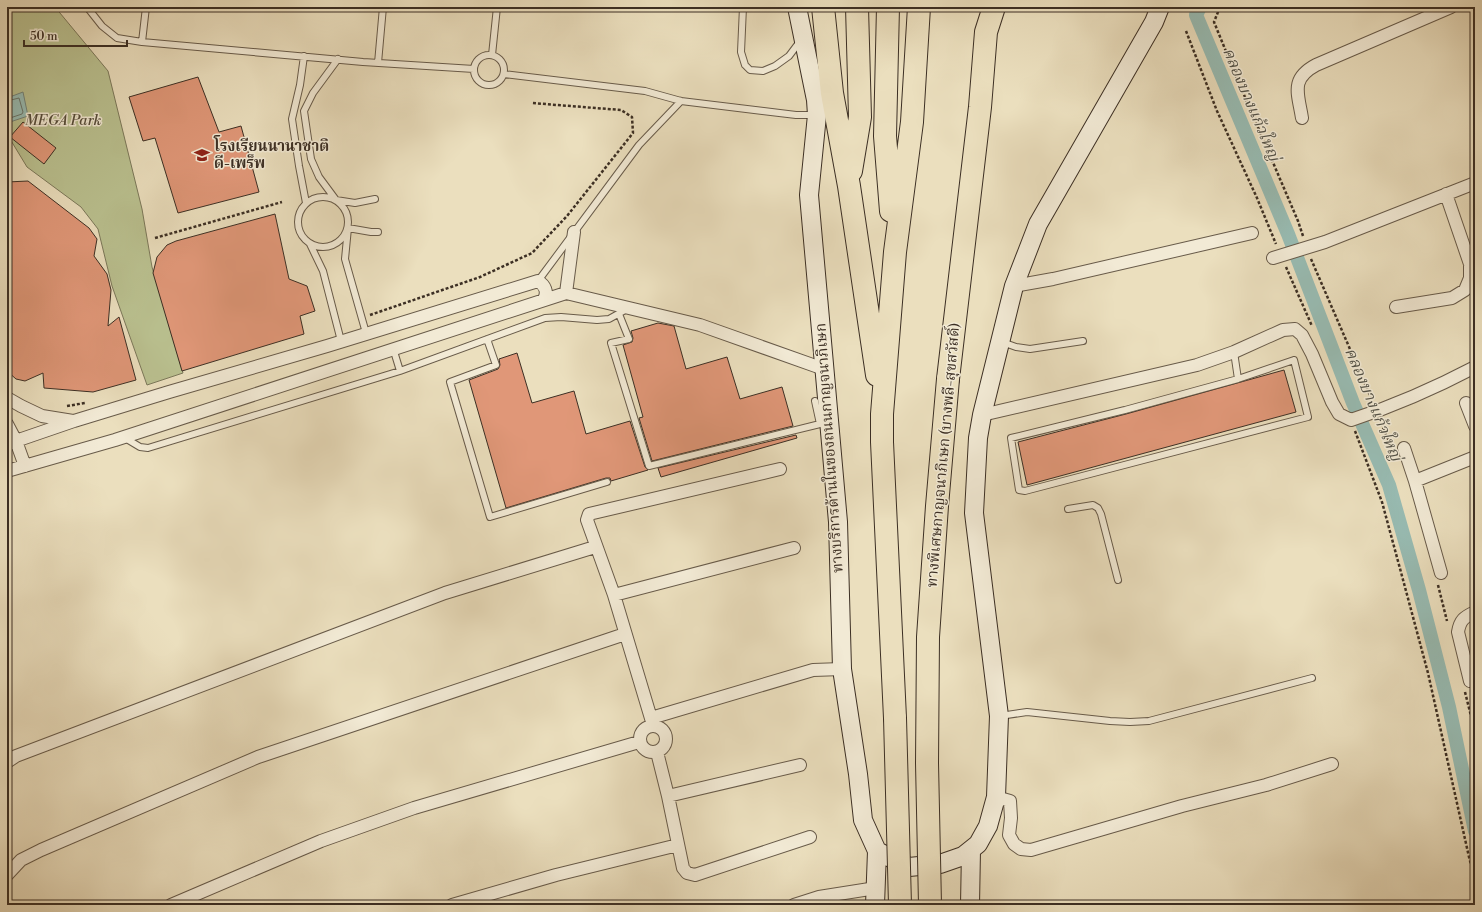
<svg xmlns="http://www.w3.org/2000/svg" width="1482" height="912" font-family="'Libre Bodoni','Noto Serif Thai',serif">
	<rect width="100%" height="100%" fill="#ebdfbe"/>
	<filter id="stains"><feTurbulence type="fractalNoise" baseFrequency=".005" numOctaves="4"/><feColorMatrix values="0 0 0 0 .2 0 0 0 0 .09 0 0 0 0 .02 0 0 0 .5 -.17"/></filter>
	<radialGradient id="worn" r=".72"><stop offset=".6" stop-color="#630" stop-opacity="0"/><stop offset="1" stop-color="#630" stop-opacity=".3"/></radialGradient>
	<path fill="#bac190" stroke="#7b785a" d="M7 7H55L108 71 142 209 152 267 183 373 147 385 112 286 98 229 81 207 27 167 7 134Z"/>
	<path fill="#98bcb3" stroke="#73847a" d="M23 92 28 116 7 123V98Z"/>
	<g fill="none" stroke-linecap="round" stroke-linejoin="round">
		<path stroke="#6a766c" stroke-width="1" d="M7 101 19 98 23 112 22 114 7 119"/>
		<path stroke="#98bcb3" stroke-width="14" d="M1200 7 1196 15 1288 234 1353 403 1389 485 1419 590 1449 707 1475 831"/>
	</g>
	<path fill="#e09778" stroke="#3c2f24" d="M198 77 219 132 241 126 259 192 178 213 155 138 143 141 129 97Z
		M23 122 56 148 44 164 10 137Z
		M28 181 89 228 97 239 94 256 107 274 111 290 108 326 119 317 136 380 93 392 44 388 43 373 25 381 16 379 7 371V182Z
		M275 214 289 279 307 286 315 311 300 316 304 334 182 371 153 273 157 257 167 245 176 241Z
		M658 323 674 326 686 369 727 357 740 399 782 387 793 426 652 461 639 418 643 417 623 345 632 342 633 338 631 331Z
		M517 353 532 403 574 391 586 434 630 421 645 467 648 470 611 481 610 478H606L506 508 469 380 498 369 500 365 499 359Z
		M1284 370 1296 412 1027 485 1018 442 1126 414Z
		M796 435 797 438 661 477 658 468Z"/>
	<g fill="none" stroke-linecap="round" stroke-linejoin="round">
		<defs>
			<path id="lane" d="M87 7 102 26 117 38 142 42 363 62 474 69
				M743 7 741 52 745 65 750 70 763 71 775 66 789 56 801 40
				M142 42 146 7
				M474 70a15 15 0 1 1 30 0a15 15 0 1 1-30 0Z
				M492 55 497 7
				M304 56 300 85 292 119 299 166 306 203
				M338 59 313 93 304 111 311 159 319 177 336 200 355 203 375 199
				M378 63 383 7
				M504 74 645 91 681 101 796 115H815
				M298 222a25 25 0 1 1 50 0a25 25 0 1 1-50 0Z
				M310 244 323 271 341 341
				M538 281 639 145 681 101
				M619 314 629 339 611 343 649 466 820 424 815 401
				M366 333 345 259 348 228 371 232H378
				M487 339 496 365 450 382 490 517 607 482
				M1002 342 1016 347 1030 349 1083 341
				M393 348 400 371
				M1234 352 1238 379 1125 410 1011 438 1019 490 1025 491 1308 417 1294 360 1238 379
				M125 438 140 447 148 448 400 371 545 318 561 317 597 320 609 319 627 309
				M1068 509 1093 505 1098 508 1101 514 1118 580
				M1000 716 1027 712 1110 721 1130 722 1149 721 1312 678"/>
			<path id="street" d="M1302 118C1298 93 1290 79 1316 65L1451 7
				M1273 258 1325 242 1475 183
				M1014 286 1053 279 1252 233
				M566 293 574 232
				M1396 307 1452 298 1465 290 1470 278V264L1446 194
				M7 398 21 406 42 416 73 421
				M1466 403 1475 426
				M982 415 1197 365 1234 352 1283 330 1295 329 1302 335 1312 354 1332 402 1339 414 1351 420C1394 406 1435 388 1475 367
				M7 424 16 441 25 466
				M7 444 74 421 169 392 327 346 538 281C545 285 548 292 544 299
				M1404 448 1415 481 1441 573
				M7 471 115 440 566 293 700 325 824 369
				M1415 481 1475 457
				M614 595 794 548
				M1470 681 1458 632C1460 620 1464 617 1475 612
				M651 718 813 670 842 669
				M653 725 614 595 587 520 589 514 780 469
				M640 739a13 13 0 1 1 26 0a13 13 0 1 1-26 0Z
				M657 752 668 796 683 868 687 873 695 875 810 837
				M7 762 16 756 445 593 595 547
				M668 796 800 765
				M996 797 1010 801 1011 818 1009 835 1014 844 1021 849 1031 850 1182 806 1266 785 1332 764
				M7 875 21 860 41 850 258 757 625 634
				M171 905 321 841 414 808 639 742
				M452 905 556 875 678 845
				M794 905 819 897 876 888"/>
			<path id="secondary" d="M797 7 816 100 817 115 809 195 838 522 842 669 858 774 863 820 877 851 909 867 940 864 963 856 978 844 988 826 996 797 999 716 974 513 978 438 982 415 1014 286 1038 224 1154 22 1160 7
				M875 905 877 851
				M970 905 971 850"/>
			<path id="highway" d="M823 7 832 93 849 186 877 375
				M888 7 885 136 891 211
				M851 171 860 117 857 7
				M948 379 980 107 986 32 994 7
				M895 718 882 442V414L895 252 912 122 919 7"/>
		</defs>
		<use href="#lane" stroke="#685b4a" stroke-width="8"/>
		<use href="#street" stroke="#685b4a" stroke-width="14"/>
		<use href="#secondary" stroke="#3c2f24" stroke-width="20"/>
		<use href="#highway" stroke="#3c2f24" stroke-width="24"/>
		<path stroke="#3c2f24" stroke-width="2.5" stroke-dasharray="3 2" stroke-linecap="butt" d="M1220 7 1214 22 1236 76 1298 221 1303 236
			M1186 31 1217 111 1257 198 1276 244
			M155 238 282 202
			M1311 259 1372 400
			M1286 267 1312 326
			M370 315 480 277 532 253 567 216 633 133 632 117 621 110 532 103
			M67 406 85 403
			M1381 423 1392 448
			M1355 431 1382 502 1402 576 1428 673 1469 857 1475 880
			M1438 585 1447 621
			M1465 692 1475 732"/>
		<use href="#lane" stroke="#f2ead5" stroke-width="6"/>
		<use href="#street" stroke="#f2ead5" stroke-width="12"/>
		<use href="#secondary" stroke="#f2ead5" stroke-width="18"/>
		<use href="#highway" stroke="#ebdfbe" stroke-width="22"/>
		<defs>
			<path id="highway-bridge" d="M895 718 900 905
				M930 905 927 763 928 637 937 506 948 379"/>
		</defs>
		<use href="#highway-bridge" stroke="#3c2f24" stroke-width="24" stroke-linecap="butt"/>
		<use href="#highway-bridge" stroke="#ebdfbe" stroke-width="22"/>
	</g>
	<defs>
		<symbol id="school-bare" viewBox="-9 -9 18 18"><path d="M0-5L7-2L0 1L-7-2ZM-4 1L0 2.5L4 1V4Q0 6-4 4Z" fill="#8f2418" stroke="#f2ead5" stroke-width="2.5" paint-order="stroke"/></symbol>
	</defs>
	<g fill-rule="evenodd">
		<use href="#school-bare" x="191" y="144" width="22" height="22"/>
	</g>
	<g text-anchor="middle" stroke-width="3" stroke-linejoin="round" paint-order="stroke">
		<g font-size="15" font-style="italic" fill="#554c3a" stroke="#f2ead5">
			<text x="63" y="125">MEGA Park</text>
		</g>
		<g font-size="15" font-weight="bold" fill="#3c2f24" stroke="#f2ead5" text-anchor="start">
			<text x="214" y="151">โรงเรียนนานาชาติ<tspan x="214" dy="17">ดี-เพร็พ</tspan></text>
		</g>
		<g font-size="15" fill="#3c2f24" stroke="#f2ead5">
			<text transform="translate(829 448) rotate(-94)" y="5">ทางบริการด้านในของถนนกาญจนาภิเษก</text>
			<text transform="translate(943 455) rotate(-85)" y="5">ทางพิเศษกาญจนาภิเษก (บางพลี-สุขสวัสดิ์)</text>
		</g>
		<g font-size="16" font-style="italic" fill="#535248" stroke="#f2ead5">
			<text transform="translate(1252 104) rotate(67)" y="6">คลองบางแก้วใหญ่</text>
			<text transform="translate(1374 404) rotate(67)" y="6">คลองบางแก้วใหญ่</text>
		</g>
	</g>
	<rect width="1482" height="912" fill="none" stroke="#ebdfbe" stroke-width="24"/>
	<rect x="8" y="8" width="1466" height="896" fill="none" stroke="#3c2f24" stroke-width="2"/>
	<rect x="12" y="12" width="1458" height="888" fill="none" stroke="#3c2f24"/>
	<path d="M24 40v6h103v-6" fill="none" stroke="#3c2f24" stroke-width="2"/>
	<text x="30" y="40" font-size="12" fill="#3c2f24" stroke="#f2ead5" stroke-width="3" paint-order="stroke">50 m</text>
	<rect width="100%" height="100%" filter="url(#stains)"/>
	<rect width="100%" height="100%" fill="url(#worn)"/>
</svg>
